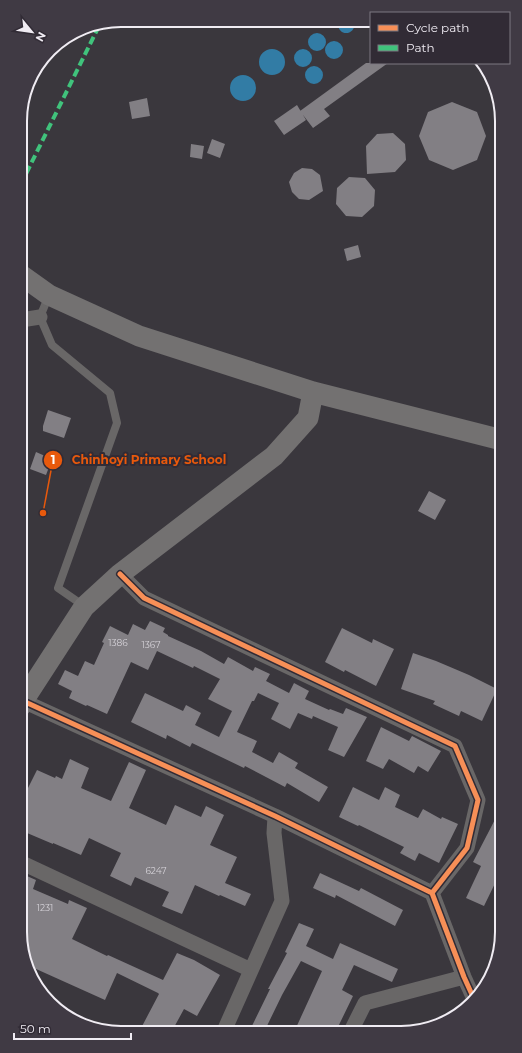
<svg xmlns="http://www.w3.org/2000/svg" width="522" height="1053" font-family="Montserrat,sans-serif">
	<rect width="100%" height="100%" fill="#3a373d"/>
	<path fill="#327ca5" d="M338 21H355C356 37 336 37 338 21Z
		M308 42a9 9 0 1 1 18 0a9 9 0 1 1-18 0Z
		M325 50a9 9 0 1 1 18 0a9 9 0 1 1-18 0Z
		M294 58a9 9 0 1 1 18 0a9 9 0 1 1-18 0Z
		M259 62a13 13 0 1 1 26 0a13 13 0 1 1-26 0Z
		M305 75a9 9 0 1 1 18 0a9 9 0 1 1-18 0Z
		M230 88a13 13 0 1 1 26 0a13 13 0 1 1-26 0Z"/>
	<path fill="#827f84" d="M366 63H388L324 109 330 116 313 128 300 111Z
		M147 98 150 116 132 119 129 102Z
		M452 102 477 112 486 136 477 160 453 170 429 160 419 136 428 112Z
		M297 105 306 120 284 135 274 121Z
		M393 133 405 144 406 160 395 172 367 174 366 146 377 134Z
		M212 139 225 144 220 158 207 153Z
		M191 144 204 146 202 159 190 157Z
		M302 168 312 169 320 175 323 191 309 200 299 199 292 192 289 182 294 173Z
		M349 177 365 178 375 190 374 206 362 217 346 216 336 204 337 188Z
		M358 245 361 257 347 261 344 249Z
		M48 410 71 418 64 438 43 431V426Z
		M36 452 52 459 46 475 30 469Z
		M429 491 446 500 435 520 418 511Z
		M150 621 165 628 163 632 168 635V636L201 651 224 664 228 657 253 671 255 667 270 674 266 681 289 693 294 683 309 691 305 699 329 710 330 709 343 714 346 708 367 717 344 757 328 750 338 727 313 716 312 719 298 713 290 729 271 719 279 703 258 693 254 701H252L237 732 257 741 252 752 273 763 279 752 298 763 295 768 328 787 319 802 287 783 285 787 245 766 244 768 192 743 190 747 167 735 166 739 131 722 145 693 183 711 186 705 201 713 195 725 219 737 232 711 208 699 220 679 194 666 193 668 157 651 148 670 131 662 107 714 87 705 86 706 69 698 72 691 58 684 65 670 78 676 85 661 94 665 104 643 102 642 110 626 128 635 133 624 145 630Z
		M342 628 372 643 373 639 394 649 376 686 345 670 344 672 325 662Z
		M413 653 436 661 469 675 497 689 482 721 461 711 459 716 433 704 435 701 401 689Z
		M381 727 409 741 412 736 441 751 428 772 418 766 414 773 389 759 383 769 366 761Z
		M70 759 89 768 81 788 111 801 129 762 146 770 129 808 166 825 175 805 201 817 206 806 224 815 210 845 237 857 225 883 251 894 245 906 220 895 219 896 195 885 182 914 162 906 169 892 135 877 131 886 110 876 121 853 89 838 81 855 53 843V844L20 830V789L26 792 37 770 55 778 56 776 62 779Z
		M353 787 379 800 385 787 400 795 395 807 418 818 423 809 441 819 442 817 458 824 439 863 419 853 415 861 400 853 404 847 359 825 358 826 339 817Z
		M502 806V869L484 906 466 898 481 866 473 862Z
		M20 873 36 880 33 889 68 904 69 900 87 908 72 939 107 956 108 955 163 980 177 953 194 960 220 975 197 1016 184 1009 172 1031 139 1032 159 994 158 993 117 973 105 1000 25 964 20 932Z
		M320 873 359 891 361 888 403 910 395 926 336 895 335 898 313 888Z
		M299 923 314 929 306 946 333 959 340 943 398 969 392 982 354 965 342 990 353 996 337 1029 295 1030 322 971 301 961 282 995 265 1030H250L270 989H268L287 953 285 952Z"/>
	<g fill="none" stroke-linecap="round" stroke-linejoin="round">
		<path stroke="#696767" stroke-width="8" d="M49 295 40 317 52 345 110 393 117 423 58 588 84 606"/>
		<path stroke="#696767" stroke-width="15" d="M21 320 40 317
			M120 574 144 598 455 746 478 800 467 848 432 893
			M23 701 275 816 432 893 464 977 474 999
			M20 862 251 970
			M352 1029 365 1003 464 977
			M224 1031 282 901 274 833 275 816"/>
		<path stroke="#737171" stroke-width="21" d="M21 275 49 295 139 336 313 392 502 440
			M20 707 23 701 84 607 120 574 274 456 308 418 313 392"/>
		<path stroke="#40c37c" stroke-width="4" stroke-dasharray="8 4" stroke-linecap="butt" d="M21 184 100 24"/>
		<defs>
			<path id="cycleway" d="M120 574 144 598 455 746 478 800 467 848 432 893
				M23 701 275 816 432 893 464 977 474 999"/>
		</defs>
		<use href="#cycleway" stroke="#312b35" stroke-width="8"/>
		<use href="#cycleway" stroke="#f78f57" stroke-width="5"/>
	</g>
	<g text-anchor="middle" stroke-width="4" stroke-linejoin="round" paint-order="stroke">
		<g font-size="9" fill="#d4d1d7">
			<text x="118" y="646">1386</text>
			<text x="151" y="648">1367</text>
			<text x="156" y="874">6247</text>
			<text x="45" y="911">1231</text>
		</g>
	</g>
	<path d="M0 0H522V1053H0ZM121 27H401A94 94 0 0 1 495 121V932A94 94 0 0 1 401 1026H121A94 94 0 0 1 27 932V121A94 94 0 0 1 121 27Z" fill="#403a44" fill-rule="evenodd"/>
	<path fill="none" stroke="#f0ecf3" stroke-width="2" d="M121 27H401A94 94 0 0 1 495 121V932A94 94 0 0 1 401 1026H121A94 94 0 0 1 27 932V121A94 94 0 0 1 121 27Z"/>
	<path fill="none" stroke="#e8590c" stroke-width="1.5" d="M43 513L53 460"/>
	<g fill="#e8590c" stroke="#312b35" stroke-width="1.5">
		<circle cx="43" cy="513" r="4"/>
		<circle cx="53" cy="460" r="10"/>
	</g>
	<g font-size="12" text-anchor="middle" font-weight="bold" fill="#fff">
		<text x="53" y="464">1</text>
	</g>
	<g font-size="12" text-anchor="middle" font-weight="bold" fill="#e8590c" stroke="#312b35" stroke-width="4" stroke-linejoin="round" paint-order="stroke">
		<text x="149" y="464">Chinhoyi Primary School</text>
	</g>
	<rect x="370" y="12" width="140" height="52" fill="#312b35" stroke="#7d7881"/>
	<rect x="378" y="25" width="20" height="6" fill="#f78f57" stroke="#7d7881"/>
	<text x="406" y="32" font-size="12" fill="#f0ecf3">Cycle path</text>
	<rect x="378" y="45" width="20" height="6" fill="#40c37c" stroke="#7d7881"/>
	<text x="406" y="52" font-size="12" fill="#f0ecf3">Path</text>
	<g transform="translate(32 32) rotate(119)" stroke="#312b35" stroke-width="3" paint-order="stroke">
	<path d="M0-3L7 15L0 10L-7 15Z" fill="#f0ecf3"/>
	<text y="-6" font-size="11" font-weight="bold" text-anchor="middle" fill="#f0ecf3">N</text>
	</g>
	<path d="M14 1033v6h117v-6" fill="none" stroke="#f0ecf3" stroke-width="2"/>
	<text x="20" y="1033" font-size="12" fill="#f0ecf3" stroke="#312b35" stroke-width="3" paint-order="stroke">50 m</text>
</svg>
